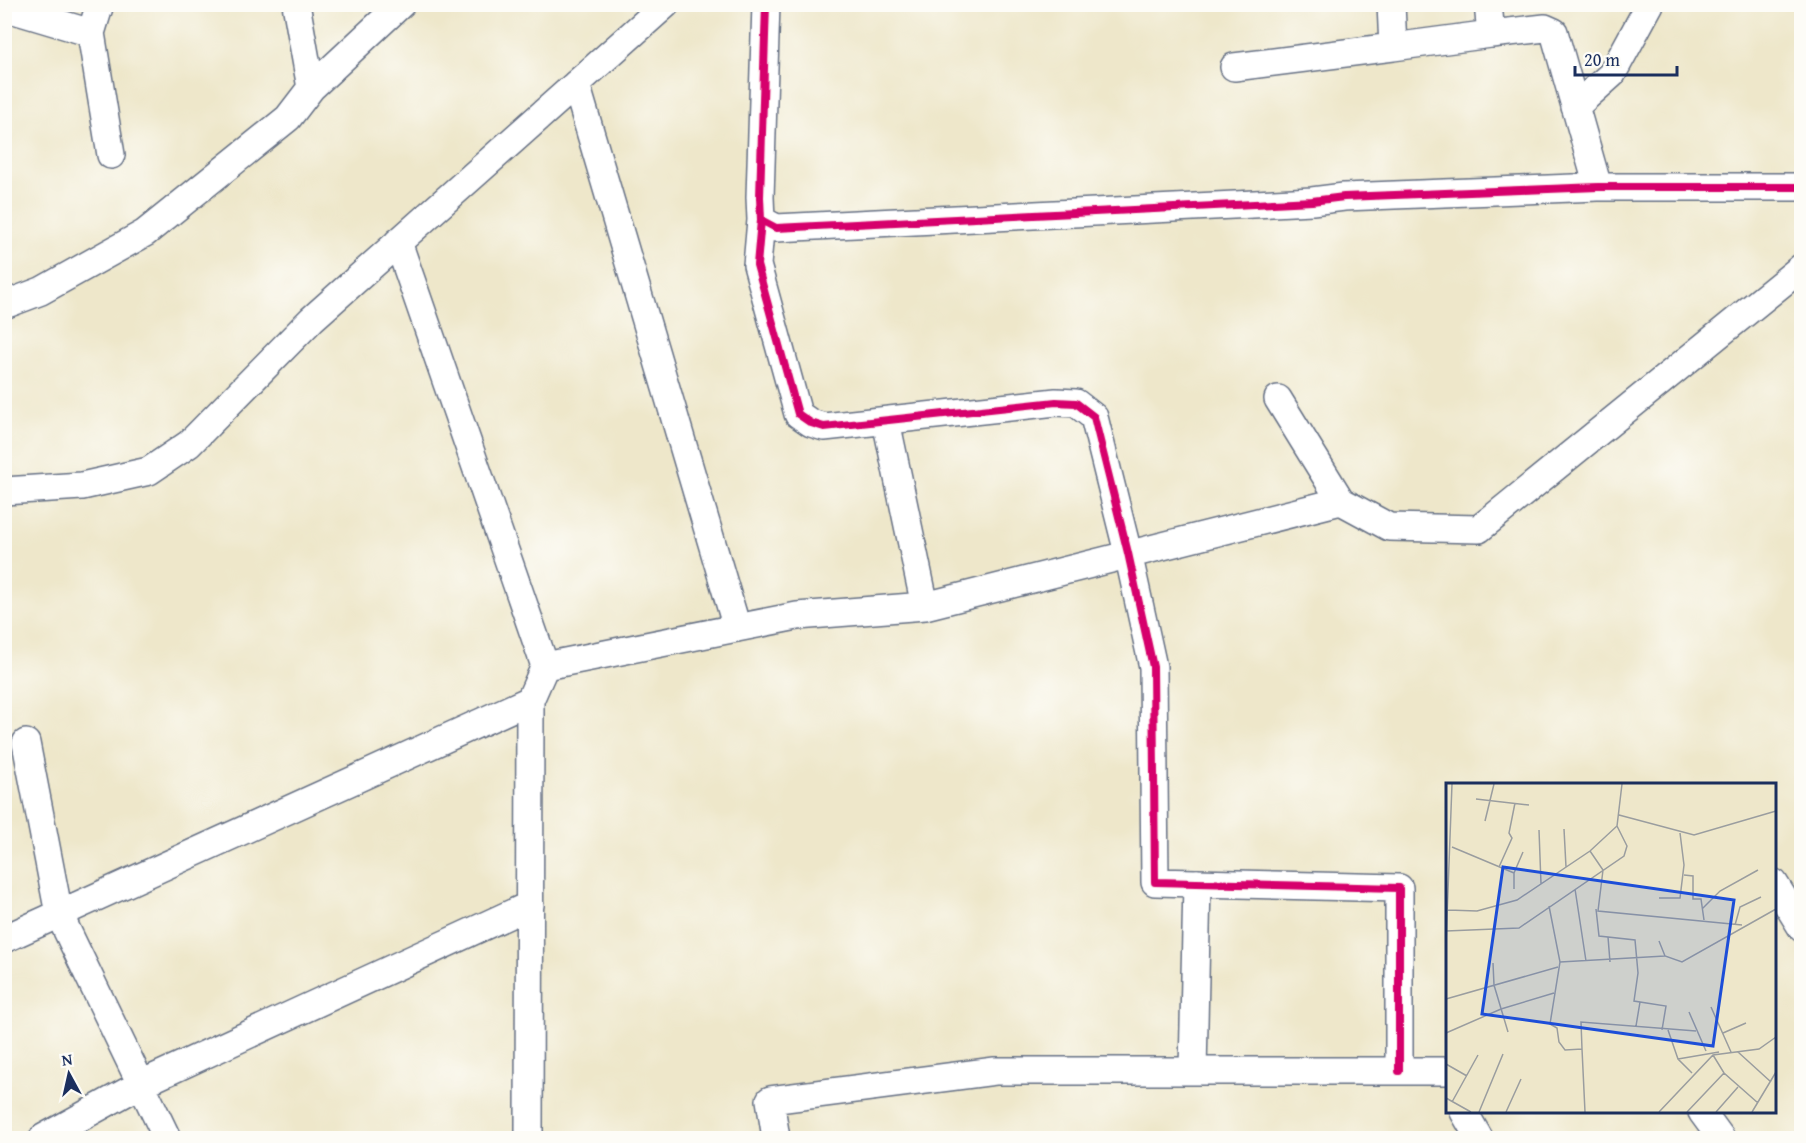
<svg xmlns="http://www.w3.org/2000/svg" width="1806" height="1143" font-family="'Gentium Book Plus',serif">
	<rect width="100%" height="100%" fill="#fdfcf7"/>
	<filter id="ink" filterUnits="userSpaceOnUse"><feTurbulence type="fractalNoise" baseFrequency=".0167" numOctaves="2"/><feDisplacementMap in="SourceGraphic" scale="12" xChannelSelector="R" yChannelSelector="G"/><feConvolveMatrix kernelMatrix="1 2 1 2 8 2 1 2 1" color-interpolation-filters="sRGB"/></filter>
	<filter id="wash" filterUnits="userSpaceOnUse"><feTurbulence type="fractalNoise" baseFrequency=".008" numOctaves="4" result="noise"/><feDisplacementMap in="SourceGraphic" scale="24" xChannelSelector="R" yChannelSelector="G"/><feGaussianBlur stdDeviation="1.35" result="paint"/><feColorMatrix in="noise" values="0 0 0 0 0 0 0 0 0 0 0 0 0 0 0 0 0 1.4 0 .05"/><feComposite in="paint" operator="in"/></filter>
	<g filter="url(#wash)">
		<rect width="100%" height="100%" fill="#eee7ca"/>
	</g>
	<g filter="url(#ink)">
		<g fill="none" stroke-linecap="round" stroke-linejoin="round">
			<defs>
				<path id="minor" d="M100 4 91 33 111 155
					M296 4 311 88
					M766 4 760 197 761 220 776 228 1312 201 1344 197 1598 187H1802
					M1488 4 1491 34 1545 28 1554 32 1598 187
					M4 7 91 33
					M1393 47 1491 34
					M1234 67 1393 47 1391 4
					M576 84 737 628
					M1575 107 1612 74 1650 4
					M761 220 757 265 798 414 811 423 824 427 1056 402 1076 403 1094 417 1128 553 1153 667 1155 882 1399 888V1071
					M398 242 545 666 530 700 529 1138
					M4 305 41 291 145 233 288 118 311 88 401 4
					M1278 399 1341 501 1389 527 1479 529 1802 267
					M886 421 925 606
					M4 491 82 486 149 471 189 444 312 319 666 4
					M545 666 797 616 925 606 1341 501
					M26 743 59 914 167 1138
					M1774 883 1802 928
					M4 939 530 700
					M1193 1071 1197 883
					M1464 1112 1479 1138
					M1702 1112 1721 1138
					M43 1138 141 1084 530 905
					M776 1138 770 1100 995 1071H1448"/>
			</defs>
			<use href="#minor" stroke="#656f84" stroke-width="30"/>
			<use href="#minor" stroke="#fff" stroke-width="27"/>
			<defs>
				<path id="cycleway" d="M766 4 760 197 761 220 776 228 1312 201 1344 197 1598 187H1802
					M761 220 757 265 798 414 811 423 824 427 1056 402 1076 403 1094 417 1128 553 1153 667 1155 882 1399 888V1071"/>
			</defs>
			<use href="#cycleway" stroke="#fdfcf7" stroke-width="11"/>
			<use href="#cycleway" stroke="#d6006c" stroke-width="8"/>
		</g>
	</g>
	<g transform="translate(1446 783)">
		<rect width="330" height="330" fill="#eee7ca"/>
		<path fill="none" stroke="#9a9d9f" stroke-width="1.5" d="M30 16 83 22M173 32 248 52 330 28M39 38 48 1M118 46 120 84M93 47 95 101M6 64 68 90M144 68 157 87 152 128 296 142M53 84 66 55 63 50 69 20M238 92 247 93V116H255L258 137M68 106V90L77 69M129 106 140 178M213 115H234L238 82 234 50M103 123 114 179 104 241 111 245 113 259 119 267 136 266 139 329M150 126 153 153 189 157 192 190 188 218 220 223 216 247M256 126 274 108 312 87M2 127 31 128 71 117 144 68 171 43 176 1M289 142 294 124 315 114M0 148 73 145 178 73 181 63 171 43M162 154 164 179M213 158 219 173 236 179 330 126M0 161 6 1M114 179 219 173M47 180 48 202 62 249M0 216 112 184M265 224 285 269M243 229 260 268M190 243 194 219M222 247 232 276 246 290M0 250 55 226 108 210M277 250 300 240M136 266 135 239 250 248M292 269 325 299M267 272 278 290 312 320M232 276 273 269M0 281 21 293M0 315 25 329M6 319 32 272M33 329 57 271M60 329 75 296M213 329 267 272 313 266 330 254M241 329 278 290M270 329 292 304M306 329 330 289"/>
		<path fill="#1d4ed8" fill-opacity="0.15" stroke="#1d4ed8" stroke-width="3" d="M57 84 288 117 267 263 36 231Z"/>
		<rect width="330" height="330" fill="none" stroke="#1b2f5e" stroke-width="3"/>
	</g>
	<rect width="1806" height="1143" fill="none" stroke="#fdfcf7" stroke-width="24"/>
	<g transform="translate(69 1074) rotate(352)" stroke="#fdfcf7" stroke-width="4.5" paint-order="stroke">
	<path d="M0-4.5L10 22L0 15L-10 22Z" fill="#1b2f5e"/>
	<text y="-9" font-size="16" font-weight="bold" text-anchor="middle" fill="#1b2f5e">N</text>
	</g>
	<path d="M1575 66v9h102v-9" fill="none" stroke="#1b2f5e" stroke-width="3"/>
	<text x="1584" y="66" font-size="18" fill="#1b2f5e" stroke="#fdfcf7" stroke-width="4.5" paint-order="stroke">20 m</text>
</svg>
